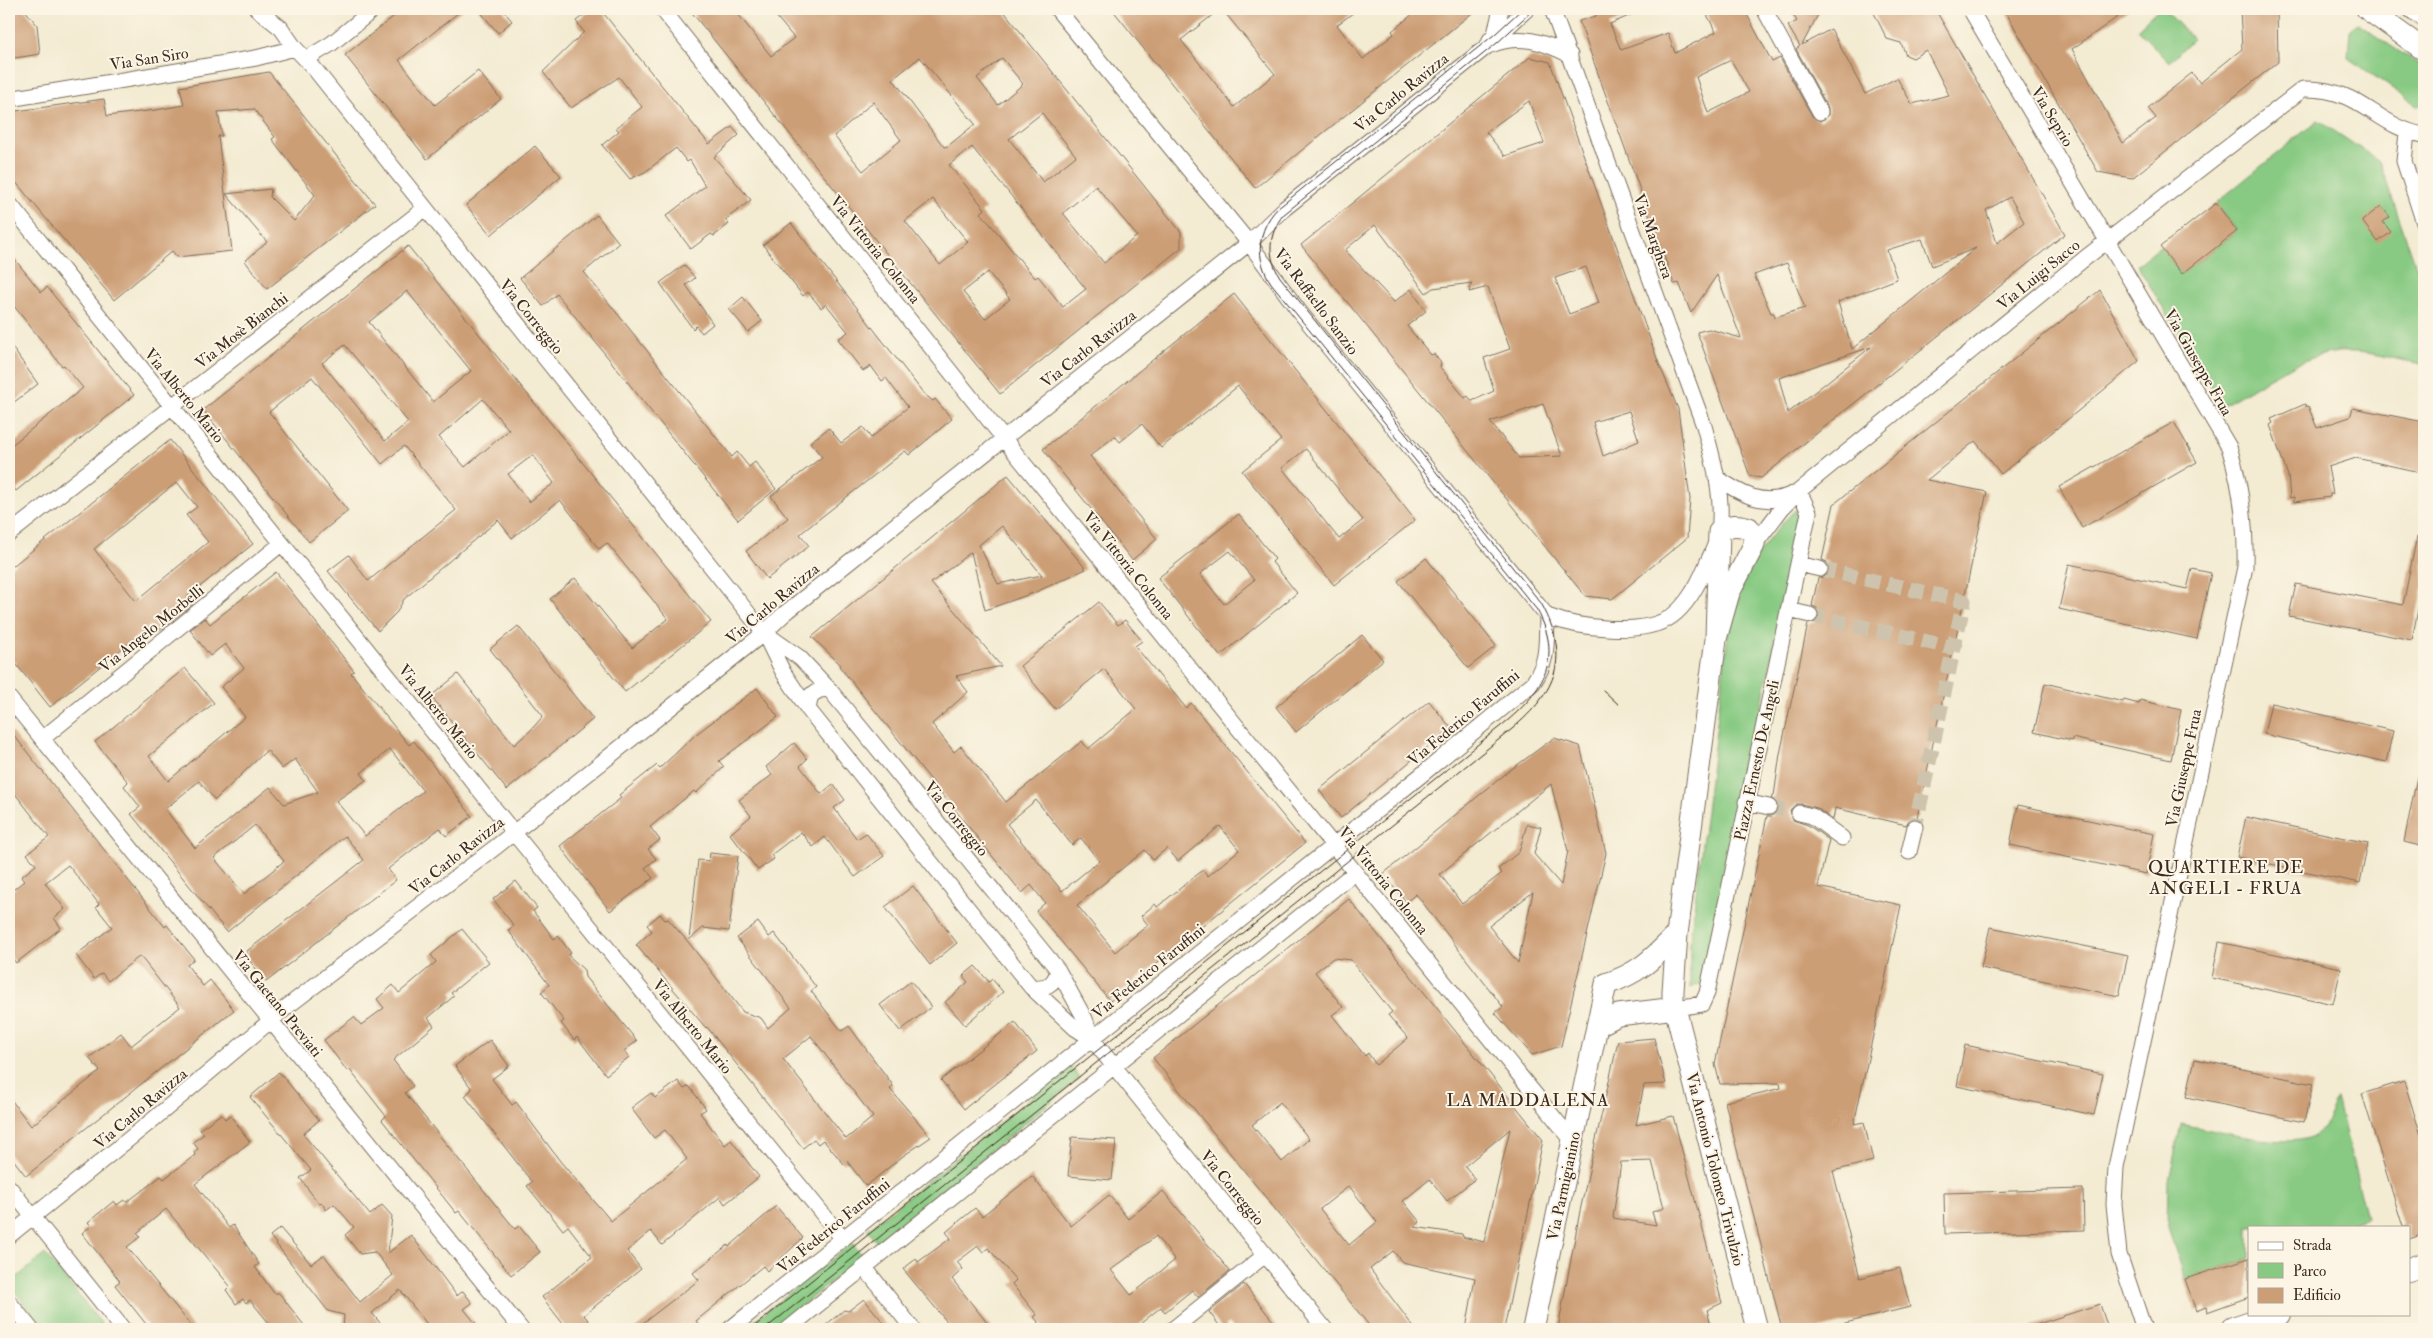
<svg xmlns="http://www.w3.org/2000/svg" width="2433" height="1338" font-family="'IM FELL Double Pica',serif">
	<rect width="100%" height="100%" fill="#fcf5e5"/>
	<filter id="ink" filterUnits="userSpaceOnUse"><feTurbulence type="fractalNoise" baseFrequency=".02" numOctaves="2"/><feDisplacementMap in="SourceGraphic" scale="10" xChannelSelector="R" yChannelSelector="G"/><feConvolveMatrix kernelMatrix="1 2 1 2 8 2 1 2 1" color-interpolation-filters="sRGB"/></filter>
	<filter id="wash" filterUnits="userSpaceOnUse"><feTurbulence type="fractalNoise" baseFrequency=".0096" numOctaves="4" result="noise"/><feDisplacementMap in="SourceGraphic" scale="20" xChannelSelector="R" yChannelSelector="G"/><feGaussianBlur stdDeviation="1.12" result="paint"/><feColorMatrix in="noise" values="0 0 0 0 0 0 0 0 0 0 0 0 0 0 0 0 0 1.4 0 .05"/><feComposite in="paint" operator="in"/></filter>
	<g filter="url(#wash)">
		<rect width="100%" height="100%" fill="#f3ebd2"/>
		<path fill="#88ca83" stroke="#627a50" d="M2158 9H2164L2193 39 2169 62 2137 29Z
			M2358 24 2424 68V103L2418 106 2348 58 2350 30Z
			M2318 120 2379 161 2424 289V366C2392 358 2356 346 2322 355 2287 364 2255 388 2223 405L2137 265 2160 247 2182 274 2237 231 2216 203Z
			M1796 509 1799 528 1703 982 1690 988V941L1728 634C1743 577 1754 551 1796 509Z
			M1070 1066 1080 1078 878 1244 867 1230Z
			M2337 1099 2367 1218 2341 1227H2249V1258L2185 1279 2168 1228 2169 1180 2181 1124C2209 1129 2297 1153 2318 1133 2327 1124 2332 1111 2337 1099Z
			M852 1243 863 1256 773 1329H744Z
			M45 1254 106 1329H44L9 1284Z"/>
		<g id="blocks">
			<path fill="#cc9e76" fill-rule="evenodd" d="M9 9H24L37 25 40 54 9 59Z
				M403 9H463L399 60 435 105 478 71 501 99 427 159 345 55Z
				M478 9H502L512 21 498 33Z
				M592 9H600L709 144 732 127 739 135 714 157 751 200 725 220 729 224 714 236 711 234 691 249 666 216 705 186 690 160 687 162 676 148 645 172 630 179 602 145 619 131 616 128 642 107 619 77 571 108 543 72 584 32 576 21Z
				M689 9H734L771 56 794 38 770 9H1002L1181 232V248L1000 394ZM920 57 975 124 948 146 944 147 893 79ZM1002 58 1023 84 998 105 977 78ZM873 102 901 140 863 171 834 136ZM1042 113 1076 156 1043 182 1009 139ZM972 147 1086 289 1063 307 1038 276 1035 278 981 213 985 209 949 165ZM1096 186 1137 236 1104 263 1063 213ZM933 199 968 242 940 265 905 221ZM988 272 1010 299 985 319 963 292Z
				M1112 9H1220L1181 40 1234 107 1275 74 1222 9H1358L1337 25 1363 59 1394 34 1392 31 1419 9H1477L1255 188Z
				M1597 9H1645L1610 24 1621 50 1668 33 1675 53 1716 32 1704 9H1744L1772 62 1780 58 1812 116 1820 121 1828 116V108L1796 49 1800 46 1788 26 1797 21 1789 9H1821L1802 45 1831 29 1865 94 1897 78 1912 104 1949 95 1926 50 1913 58 1906 55 1901 43 1887 39 1872 9H1935L2065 234 1761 478 1750 476 1697 332 1709 329 1741 338 1717 275 1691 313 1679 283 1674 284 1579 21 1596 16ZM1731 60 1749 92 1708 113 1696 77ZM2010 197 2024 222 1997 243 1986 210ZM1922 239 1932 266 1976 248 1852 349 1838 302 1897 279 1887 250ZM1787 263 1805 308 1775 317 1774 313H1771L1754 275ZM1871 347 1788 413 1779 378Z
				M2004 9H2129L2072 49 2123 143 2156 118 2148 108 2192 73 2200 83 2242 49 2240 9H2277L2278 62 2132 178 2098 172Z
				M1530 57 1550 62 1659 364 1678 409 1690 499 1687 538 1612 599 1585 596 1301 245ZM1529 101 1544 143 1505 156 1486 132ZM1375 225 1426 293 1433 288 1472 283 1469 292 1488 287 1510 349 1484 358 1494 391 1472 401 1468 396 1465 398 1440 367 1441 363 1434 354 1431 355 1407 326 1426 311 1411 289 1394 302 1345 250ZM1586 267 1599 303 1569 314 1555 278ZM1543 404 1562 456 1519 458 1490 422ZM1629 411 1639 441 1603 456 1593 422Z
				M269 72 375 204 267 289 245 261 267 242 226 194 271 189 270 197 294 221 315 195 272 139 275 137 254 109 218 112 222 136H218L232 251 177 257 172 251 114 300 9 174V112L104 99 107 116 156 110 184 105 180 87Z
				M535 146 561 176 491 235 466 205Z
				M2216 203 2237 231 2182 274 2160 247Z
				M2381 206 2390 217 2383 222 2391 232 2378 242 2362 221Z
				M597 215 619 243 584 272 732 457 737 452 749 467 755 462 776 489 738 520 557 294 543 306 520 278Z
				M791 223 924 394 933 401 935 399 952 419 909 455 905 451 800 534 809 546 767 579 746 551 788 518 771 496 822 457 810 442 829 428 841 443 863 427 871 438 908 407 886 378 882 381 871 366 863 371 838 339 848 332 826 304 821 308 808 292 803 296 763 245Z
				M408 246 711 622 625 692 550 599 575 578 632 648 668 619 607 543 599 549 560 500 512 538 498 520 404 599 397 612 378 631 328 571 349 555 368 581 456 510 404 446 382 464 312 377 269 412 348 511 309 542 203 410ZM407 291 471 371 433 402 369 322ZM345 345 408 422 385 441 322 363ZM483 399 509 430 465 467 439 437ZM533 455 554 483 529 502 508 474Z
				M9 252 41 292 47 287 134 395 16 491 9 482V447L83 388 64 365 62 366 9 300Z
				M684 265 695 278 686 285 713 324 702 333 696 326 693 329 660 283Z
				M2100 290 2139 361 2001 474 1975 441 1927 480 1987 492 1917 818 1909 820 1906 825 1835 808 1833 820 1817 808 1801 804H1796L1790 810 1793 820 1808 825 1829 840 1818 887 1901 905 1854 1124 1864 1122 1873 1161 1833 1171 1860 1278 1900 1268 1910 1307 1821 1329H1782L1725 1102 1781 1088 1780 1083 1720 1084 1715 1064 1767 816H1772L1778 809V804L1771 798 1774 796 1780 754 1808 624 1816 622 1819 617 1817 608 1812 606 1818 578 1826 576 1829 571 1827 562 1822 560 1834 504Z
				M1234 294 1415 520 1334 585 1242 471 1281 440 1238 386 1161 448 1142 424 1120 442 1115 436 1090 456 1157 539 1132 560 1043 449ZM1306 449 1363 520 1339 539 1282 468Z
				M743 297 762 321 748 332 729 309Z
				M9 343 38 384 9 406Z
				M2305 404 2306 407 2308 406 2317 428 2350 417 2353 408 2424 422V473L2356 458 2328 467 2333 494H2330V497L2294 502V497L2290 498 2288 476 2270 425 2273 423 2271 419Z
				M2174 422 2197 462 2082 528 2059 487Z
				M170 440 253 544 187 597 193 604 178 616 155 633 150 626 50 707 9 655V569ZM177 482 197 507 186 515 208 542 136 601 94 549Z
				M1008 475 1086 569 1036 592 985 610 971 552 931 583 1001 666 956 676 968 692 932 724 954 752 961 746 1006 802 1082 741 1088 749 1136 709 1104 669 1055 709 1020 666 1099 602 1118 625 1125 620 1142 641 1135 646 1186 708 1191 703 1305 843 1110 1001 1036 911 1045 903 1031 885 1022 893 839 666 841 665 812 637ZM1002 526 1042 575 998 584 979 545ZM1036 800 1072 845 1081 838 1099 861 1062 891 1007 824ZM1220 826 1239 850 1208 876 1203 870 1157 907 1155 904 1141 916 1148 925 1115 952 1077 905 1145 850 1153 860 1167 848 1178 861Z
				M1239 514 1275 559 1272 562 1297 593 1220 656 1158 578ZM1230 551 1254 580 1224 604 1200 574Z
				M2417 536 2424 537V589H2422L2412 640 2289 616 2296 584 2403 605Z
				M1426 558 1496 646 1468 668 1398 581Z
				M2069 564 2187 589 2192 569 2211 573 2197 639 2059 609Z
				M276 572 354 671 351 673 409 745 414 741 472 816 446 836 440 828 388 869 396 880 266 982 247 957V951L364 860 345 836 227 932 131 814 140 807 124 786 128 782 95 742 185 668 214 703 149 756 168 781 245 717 221 687 244 668 225 644 210 656 190 630 205 618 210 624ZM390 749 423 791 365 836 336 801 366 780 361 773ZM267 750 282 769 295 759 318 792 284 804 270 787 195 848 165 809 199 781 215 800ZM255 825 284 861 244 894 214 858Z
				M518 626 593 719 507 790 431 696 458 674 514 745 531 730 543 716 490 649Z
				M1362 635 1383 660 1296 732 1276 707Z
				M2045 683 2123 702 2124 700 2139 704 2140 700 2181 710 2171 760 2072 738V741L2034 732Z
				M757 688 778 717 719 761 724 767 696 793 694 791 650 827 660 840 648 849 656 859 645 868 653 878 610 911 560 846 621 798 619 795 657 765 660 768 695 735Z
				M1429 701 1451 728 1341 818 1319 790Z
				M2271 703 2393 731 2386 762 2264 734Z
				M9 729 165 927 167 925 194 959 187 965 203 986 210 980 234 1010 26 1176 9 1154V1097L31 1126 100 1071 89 1058 121 1033 131 1046 180 1007 140 956 108 981 102 973 94 979 76 955 112 927 96 907 99 904 68 865 45 883 65 909 54 918 61 928 16 963 9 954V893L24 881 21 877 36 865 27 854 49 837 9 786Z
				M1554 738 1580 746 1606 853 1561 1046 1532 1055 1495 1013 1503 1007 1416 894 1406 902 1383 874 1509 771ZM1551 784 1568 851 1561 885 1534 854 1541 827 1527 824 1519 852 1498 869 1502 873 1462 904 1440 874ZM1533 892 1518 963 1489 926Z
				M794 743 807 759 800 766 821 794 833 784 845 800 834 808 857 839 866 833 884 856 855 877 825 837 813 847 801 832 771 855 774 859 758 870 730 834 751 816 739 800 772 775 766 767Z
				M2417 777 2424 778V847L2404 842Z
				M2018 805 2154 834 2146 874 2010 845Z
				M2246 817 2368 843 2360 883 2237 857Z
				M710 853 738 856 729 931 703 928 689 940 698 860 709 861Z
				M516 881 537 908 533 911 554 939 558 936 571 953 568 955 584 970 585 977 637 1041 624 1051 629 1057 606 1075 577 1037 574 1040 561 1023 564 1021 541 992 549 985 508 930 514 926 493 899Z
				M913 886 957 943 930 965 885 907Z
				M1349 899 1543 1140 1504 1329H1466L1475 1278 1402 1262 1393 1251 1370 1269 1415 1329H1372L1153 1058ZM1333 958 1351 960 1392 1012 1388 1015 1408 1038 1376 1065 1368 1053 1365 1056 1332 1015 1343 1007 1315 972ZM1280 1102 1309 1139 1282 1162 1252 1125ZM1510 1129 1484 1242 1463 1237 1462 1234 1414 1227 1420 1222 1403 1201 1430 1179 1447 1201 1475 1179 1465 1166ZM1349 1186 1377 1222 1349 1245 1320 1209Z
				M660 914 665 920 668 919 689 943 743 1012 761 1018 768 1028 791 1008 737 938 758 922 769 937 774 933 816 987 811 991 833 1020 842 1031 849 1026 892 1084 893 1087 890 1089 931 1137 903 1156 866 1186 847 1161 844 1164 823 1140 818 1144 814 1139 803 1148 707 1027 706 1028 636 945 652 931 647 925ZM811 1036 873 1117 846 1139 783 1059Z
				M1990 927 2128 955 2119 996 1981 968Z
				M462 929 489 962 451 993 454 996 428 1018 434 1026 393 1060 413 1086 405 1093 515 1229 519 1226 540 1252 511 1275 459 1211 456 1213 382 1120 386 1116 349 1069 347 1071 324 1040 354 1017 361 1025 384 1008 377 999 393 985 399 993 436 962 431 955Z
				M2219 942 2341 968 2333 1004 2212 978Z
				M975 966 989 982 992 979 1003 992 965 1025 945 1002 968 982 963 976Z
				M911 981 931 1007 900 1031 880 1005Z
				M1015 1022 1037 1051 964 1109 941 1080Z
				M1654 1038 1666 1084 1644 1085 1636 1125 1673 1116 1722 1303 1707 1310 1712 1329H1558L1580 1211 1618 1041ZM1652 1161 1664 1208 1652 1212 1656 1225 1613 1218 1621 1162Z
				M490 1040 509 1066 492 1079 512 1105 516 1102 560 1161 611 1221 687 1159 665 1130 654 1138 631 1108 651 1093 655 1098 678 1081 684 1089 689 1086 706 1109 700 1113 725 1145 731 1140 759 1177 725 1204 720 1197 662 1245 651 1231 627 1251 641 1269 584 1315 595 1329H567L542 1297 592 1257 568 1226 563 1230 527 1186 532 1182 465 1096 472 1089 455 1066Z
				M1965 1045 2103 1074 2094 1115 1957 1086Z
				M2195 1059 2313 1084 2304 1122 2186 1097Z
				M279 1072 319 1120 303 1134 370 1215 382 1205 392 1216 388 1253 411 1235 457 1296 463 1291 472 1303 464 1309 480 1329H431L400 1290 372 1313 385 1329H343L344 1315 328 1311 321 1302 270 1236 280 1228 311 1264 324 1255 360 1302 393 1275 375 1252 360 1254 345 1235 354 1227 334 1204 326 1210 322 1203 319 1204 300 1178 311 1170 250 1097Z
				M2404 1081 2424 1145V1234L2409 1239V1227H2403L2362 1094Z
				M221 1114 225 1119 230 1115 250 1142 195 1184 229 1228 233 1225 259 1264 255 1267 274 1293H279L307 1329H274L250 1300 246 1303 243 1299 236 1304 226 1290 230 1286 166 1209 137 1233 140 1237 127 1247 194 1329H150L115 1285 120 1281 82 1233 91 1226 88 1222 114 1201 117 1205 124 1200 127 1202 161 1176 164 1179 195 1155 194 1152 198 1149 193 1142 204 1134 200 1129Z
				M1072 1137 1116 1140 1112 1180 1068 1176Z
				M1032 1176 1071 1226 1109 1195 1128 1219 1163 1191 1230 1271 1198 1297 1192 1290 1165 1312 1161 1307 1134 1329H1044L1034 1317 1037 1315 1012 1284 1016 1280 988 1248 983 1252 978 1246 957 1262 963 1269 952 1279 992 1329H953L903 1269 916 1259 918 1262 951 1238 946 1232 975 1208 982 1216ZM1156 1236 1175 1260 1131 1295 1111 1270Z
				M2083 1189 2084 1230 1945 1234 1944 1193Z
				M776 1206 803 1238 767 1271 763 1266 696 1321 702 1329H635L699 1280 693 1273 728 1245 729 1247Z
				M2249 1258V1297L2207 1312 2206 1307 2196 1311 2185 1279Z
				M1244 1284 1279 1329H1234L1229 1323 1222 1329 1209 1312Z
				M864 1299 889 1329H821L844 1310 848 1311Z
				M2100 1304 2108 1329H2032V1326Z"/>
		</g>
	</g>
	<g filter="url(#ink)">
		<use href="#blocks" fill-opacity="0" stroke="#7b6e5d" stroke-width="1"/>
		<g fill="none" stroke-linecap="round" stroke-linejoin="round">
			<path stroke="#cec4ae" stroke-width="15" stroke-dasharray="15 8" stroke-linecap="butt" d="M1820 569 1964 601 1915 827
				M1810 615 1954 648
				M1769 807 1799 813"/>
			<defs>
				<path id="street" d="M257 9 281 28 295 48 313 67 764 633 783 672 808 709 1031 987 1075 1028 1092 1039
					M662 9 1012 449 1572 1140
					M1057 9 1249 243 1299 311 1547 616C1577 628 1644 637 1672 616 1688 604 1698 585 1706 566 1710 556 1718 542 1719 531 1724 496 1713 459 1704 426L1552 9
					M1764 9 1820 112
					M1970 9 2229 447C2242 487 2246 525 2245 567L2116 1167 2114 1204 2119 1254 2144 1329
					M1490 40 1495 34 1501 9
					M1491 45C1519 33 1544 42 1570 55
					M306 59 331 44 374 9
					M9 99 256 58 295 48
					M2407 133 2404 161 2424 223
					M9 203 514 833 843 1239
					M1716 477C1740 494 1764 508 1793 494
					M9 534 424 209
					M1754 545 1782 508 1799 491 2084 259 2303 89C2361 87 2376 127 2424 135
					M1798 564 1820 569
					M1788 610 1810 615
					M766 634 800 658 829 689 1058 970 1085 1019 1092 1039 1325 1329
					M9 698 521 1329
					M808 709 811 695 820 690 829 689
					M42 739 281 544
					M1746 802 1769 807
					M1799 813 1812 816 1842 838
					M1909 852 1915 827
					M1031 987C1046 988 1054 986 1058 970
					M1676 1008 1702 1004 1707 993 1809 512 1799 491
					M9 1187 123 1329
					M9 1236 155 1118 288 1006 497 846 764 633 784 614 1249 243 1285 208 1485 48 1527 9
					M865 1268 913 1329
					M9 1302 31 1329
					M730 1329 1420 776 1533 683C1549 660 1546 643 1547 616
					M788 1329 1355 872
					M1173 1329 1265 1255"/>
				<path id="secondary" d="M2367 9 2424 50
					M2414 9 2424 16
					M1716 639 1729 593 1754 545V536L1749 528C1737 524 1730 524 1719 532L1716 639 1677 934 1673 991V1000L1757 1329
					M1597 1026 1618 1015 1676 1008
					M1533 1329 1606 984C1640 973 1652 959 1677 934"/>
				<path id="primary" d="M2409 1270 2424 1265
					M2233 1329 2278 1314"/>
			</defs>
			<use href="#street" stroke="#7b6e5d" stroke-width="17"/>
			<use href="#secondary" stroke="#7b6e5d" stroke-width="23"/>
			<use href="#primary" stroke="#7b6e5d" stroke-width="26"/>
			<use href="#street" stroke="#fff" stroke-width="15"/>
			<use href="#secondary" stroke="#fff" stroke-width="21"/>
			<use href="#primary" stroke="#fff" stroke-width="24"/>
			<path stroke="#3b2a1e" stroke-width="1" d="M1603 690 1618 704
				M751 1329 1507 721C1544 690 1563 657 1537 610L1271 283C1255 259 1257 230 1277 209L1495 34 1522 9
				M765 1329 1512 729C1557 691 1571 657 1541 603L1280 277C1267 256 1268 235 1283 215L1497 43 1534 9"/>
		</g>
	</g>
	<g text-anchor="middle" stroke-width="4" stroke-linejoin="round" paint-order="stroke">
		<g font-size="16" fill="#3b2a1e" stroke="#fcf5e5">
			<text transform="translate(149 58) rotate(-9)" y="6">Via San Siro</text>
			<text transform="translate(1401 92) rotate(-39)" y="6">Via Carlo Ravizza</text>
			<text transform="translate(2053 116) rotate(59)" y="6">Via Seprio</text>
			<text transform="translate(1654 236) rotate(70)" y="6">Via Marghera</text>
			<text transform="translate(876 249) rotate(51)" y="6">Via Vittoria Colonna</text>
			<text transform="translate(2038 274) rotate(-39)" y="6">Via Luigi Sacco</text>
			<text transform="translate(1317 301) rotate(53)" y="6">Via Raffaello Sanzio</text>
			<text transform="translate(532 316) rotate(51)" y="6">Via Correggio</text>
			<text transform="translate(241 330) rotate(-38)" y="6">Via Mosè Bianchi</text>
			<text transform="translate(1088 348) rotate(-38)" y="6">Via Carlo Ravizza</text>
			<text transform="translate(2199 362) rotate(60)" y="6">Via Giuseppe Frua</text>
			<text transform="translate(185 395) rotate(51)" y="6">Via Alberto Mario</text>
			<text transform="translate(1129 565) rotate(51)" y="6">Via Vittoria Colonna</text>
			<text transform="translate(772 603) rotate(-40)" y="6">Via Carlo Ravizza</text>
			<text transform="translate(151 628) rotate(-39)" y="6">Via Angelo Morbelli</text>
			<text transform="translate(439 711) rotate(51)" y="6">Via Alberto Mario</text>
			<text transform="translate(1463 717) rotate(-40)" y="6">Via Federico Faruffini</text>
			<text transform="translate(1756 760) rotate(-78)" y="6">Piazza Ernesto De Angeli</text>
			<text transform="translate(2183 768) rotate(-78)" y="6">Via Giuseppe Frua</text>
			<text transform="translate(957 818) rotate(51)" y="6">Via Correggio</text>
			<text transform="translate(456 855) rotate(-38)" y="6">Via Carlo Ravizza</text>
			<text transform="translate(1384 880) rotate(51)" y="6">Via Vittoria Colonna</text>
			<text transform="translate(1148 971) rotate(-39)" y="6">Via Federico Faruffini</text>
			<text transform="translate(278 1003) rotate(51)" y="6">Via Gaetano Previati</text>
			<text transform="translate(693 1026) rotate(51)" y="6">Via Alberto Mario</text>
			<text transform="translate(140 1108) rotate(-40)" y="6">Via Carlo Ravizza</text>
			<text transform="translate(1716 1169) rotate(76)" y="6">Via Antonio Tolomeo Trivulzio</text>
			<text transform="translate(1563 1186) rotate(-78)" y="6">Via Parmigianino</text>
			<text transform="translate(1233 1187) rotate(51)" y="6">Via Correggio</text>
			<text transform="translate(833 1225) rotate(-39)" y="6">Via Federico Faruffini</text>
		</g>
		<g font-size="18" letter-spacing="1" fill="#3b2a1e" stroke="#fcf5e5">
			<text x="2226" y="873">QUARTIERE DE<tspan x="2226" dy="21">ANGELI - FRUA</tspan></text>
			<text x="1528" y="1106">LA MADDALENA</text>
		</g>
	</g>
	<rect width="2433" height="1338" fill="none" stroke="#fcf5e5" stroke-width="30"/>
	<rect x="2248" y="1226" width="162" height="90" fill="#fcf5e5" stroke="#afa495"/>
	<rect x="2258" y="1242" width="25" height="8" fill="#ffffff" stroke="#afa495"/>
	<text x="2293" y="1250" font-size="15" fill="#3b2a1e">Strada</text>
	<rect x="2258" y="1263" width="25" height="15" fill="#88ca83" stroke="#afa495"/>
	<text x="2293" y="1276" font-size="15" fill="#3b2a1e">Parco</text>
	<rect x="2258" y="1288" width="25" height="15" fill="#cc9e76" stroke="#afa495"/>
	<text x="2293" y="1300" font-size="15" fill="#3b2a1e">Edificio</text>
</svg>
